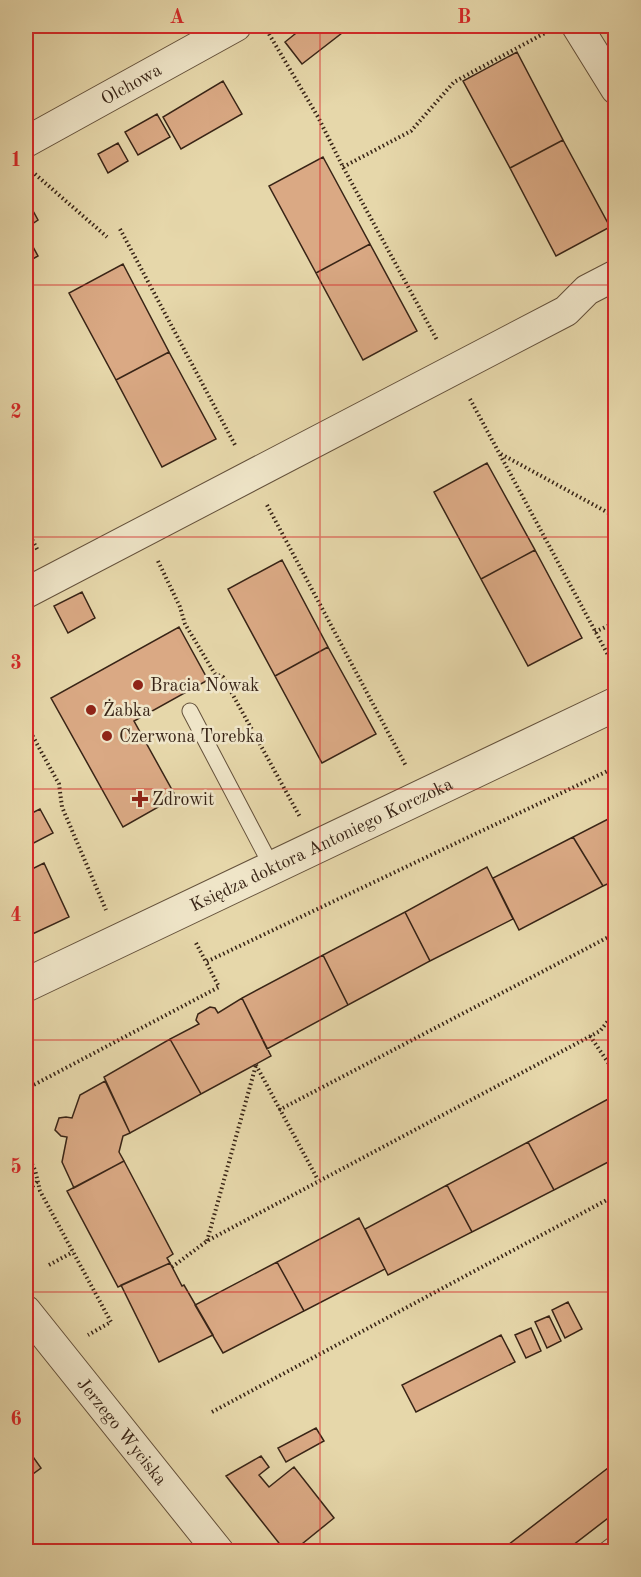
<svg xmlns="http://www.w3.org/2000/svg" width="641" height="1577" font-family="'Old Standard TT',serif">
	<rect width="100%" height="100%" fill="#e6d7aa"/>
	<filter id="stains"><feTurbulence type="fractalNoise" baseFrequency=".00333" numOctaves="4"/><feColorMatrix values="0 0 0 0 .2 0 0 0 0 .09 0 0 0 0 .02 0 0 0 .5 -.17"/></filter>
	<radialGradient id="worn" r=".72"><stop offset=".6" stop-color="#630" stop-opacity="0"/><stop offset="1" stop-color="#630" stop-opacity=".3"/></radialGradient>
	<path fill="#daa984" stroke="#382416" stroke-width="1.5" d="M305 26H351L302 64 285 42Z
		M517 52 563 140 510 168 463 81Z
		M223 81 242 114 181 149 163 117Z
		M157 114 170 137 138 155 125 132Z
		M563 140 610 227 556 256 510 168Z
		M118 143 128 161 108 173 98 154Z
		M323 157 370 244 316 273 269 186Z
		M26 198 38 220 26 228Z
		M26 234 38 256 26 263Z
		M370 244 417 331 363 360 316 273Z
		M123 264 169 352 116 380 69 293Z
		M169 352 216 439 162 467 116 380Z
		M487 463 535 550 481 579 434 492Z
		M535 550 582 638 528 666 481 579Z
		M282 560 328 647 275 676 228 589Z
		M82 592 95 618 68 633 54 606Z
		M179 627 208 680 134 721 176 797 123 827 51 698Z
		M328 647 376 734 322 763 275 676Z
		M40 809 53 833 26 847V816Z
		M616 815V880L603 886 573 837Z
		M573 837 603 886 519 930 493 878Z
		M44 863 69 917 26 937V872Z
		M487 867 513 919 430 961 405 912Z
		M405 912 430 961 348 1005 323 955Z
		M323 955 348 1005 267 1049 242 998Z
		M242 998 271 1056 201 1094 170 1039 199 1024 196 1020 198 1014 210 1007 215 1008 218 1013Z
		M170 1039 201 1094 130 1133 104 1077Z
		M105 1081 130 1133 123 1136 119 1152 124 1161 74 1188 62 1162 67 1137 61 1136 55 1130 59 1118 66 1117 72 1118 80 1095Z
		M610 1098 616 1109V1158L554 1190 528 1142Z
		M528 1142 554 1190 472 1232 447 1185Z
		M124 1161 173 1254 167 1258 170 1263 118 1287 67 1191Z
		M447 1185 472 1232 388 1275 365 1229Z
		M359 1218 385 1269 304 1311 277 1262Z
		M277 1262 304 1311 223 1353 195 1305Z
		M170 1263 182 1286 184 1285 213 1335 159 1362 121 1285Z
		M568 1302 582 1329 565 1338 552 1310Z
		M549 1316 561 1341 547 1348 535 1322Z
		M531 1328 541 1351 526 1358 515 1335Z
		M501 1335 515 1362 416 1412 402 1385Z
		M316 1428 324 1441 286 1462 278 1448Z
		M26 1447 41 1468 26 1479Z
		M261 1456 269 1467 259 1475 269 1487 294 1467 334 1518 292 1552H286L226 1476Z
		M608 1468 616 1478V1512L564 1552H513L508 1545Z"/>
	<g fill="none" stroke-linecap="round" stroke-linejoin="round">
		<defs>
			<path id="service" d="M190 711 272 867
				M603 1552 616 1542"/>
			<g id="minor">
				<path d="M577 26 616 89"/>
				<path id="s1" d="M26 142 236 26"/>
				<path d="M26 593 566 311 587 290 616 275"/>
				<path id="s2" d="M26 1311 219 1552"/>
			</g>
			<g id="tertiary">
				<path id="s3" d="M26 985 616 704"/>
			</g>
		</defs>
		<use href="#service" stroke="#64513b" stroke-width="17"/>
		<use href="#minor" stroke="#64513b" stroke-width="32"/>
		<use href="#tertiary" stroke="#64513b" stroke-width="35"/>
		<path stroke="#382416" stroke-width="4" stroke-dasharray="1.5 3" stroke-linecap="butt" d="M269 34 318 117 343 167 437 340
			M343 167 411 131 454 82 545 33
			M35 174 107 237
			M120 229 235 445
			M470 399 615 668
			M501 454 616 517
			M267 505 406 766
			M26 528 38 551
			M158 561 180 607 185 624 215 674 223 677 300 817
			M595 632 616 622
			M26 724 59 784 62 807 106 910
			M196 943 206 962
			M590 1036 616 1074
			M256 1065 318 1180
			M26 1089 219 987 206 962 616 767
			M279 1110 616 933
			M26 1152 35 1170 40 1191 111 1322 88 1335
			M26 1192 38 1181
			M207 1241 256 1065
			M49 1265 73 1252
			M172 1267 207 1241 600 1031 616 1011
			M212 1412 616 1195"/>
		<use href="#service" stroke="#efe5c8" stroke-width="15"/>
		<use href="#minor" stroke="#efe5c8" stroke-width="30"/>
		<use href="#tertiary" stroke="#efe5c8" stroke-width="33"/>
	</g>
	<path fill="none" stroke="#d62828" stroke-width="1.5" stroke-opacity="0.55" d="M320 26V1552M26 285H616M26 537H616M26 789H616M26 1040H616M26 1292H616"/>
	<g fill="#8f2418" stroke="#efe5c8" stroke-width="2">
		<circle cx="138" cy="685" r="6"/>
		<circle cx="91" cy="710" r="6"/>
		<circle cx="107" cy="736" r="6"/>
		<path d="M137 790h6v6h6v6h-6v6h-6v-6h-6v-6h6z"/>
	</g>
	<g text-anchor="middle" stroke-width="5" stroke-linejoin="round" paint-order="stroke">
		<g font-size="18" fill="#382416" stroke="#efe5c8">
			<text dy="6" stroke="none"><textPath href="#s1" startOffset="120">Olchowa</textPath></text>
			<text dy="6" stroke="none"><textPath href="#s3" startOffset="327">Księdza doktora Antoniego Korczoka</textPath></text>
			<text dy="6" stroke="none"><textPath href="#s2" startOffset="154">Jerzego Wyciska</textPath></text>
		</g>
		<g font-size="18" fill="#382416" stroke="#efe5c8" text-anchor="start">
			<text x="150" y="691">Bracia Nowak</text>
			<text x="103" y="716">Żabka</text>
			<text x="119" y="742">Czerwona Torebka</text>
			<text x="152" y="805">Zdrowit</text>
		</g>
	</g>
	<rect width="641" height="1577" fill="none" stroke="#e6d7aa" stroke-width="66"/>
	<rect x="33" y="33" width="575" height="1511" fill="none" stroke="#d62828" stroke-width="2"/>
	<g font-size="20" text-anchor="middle" font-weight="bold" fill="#d62828">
		<text x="177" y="23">A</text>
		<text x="464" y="23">B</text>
		<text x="16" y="166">1</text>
		<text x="16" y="418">2</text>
		<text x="16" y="669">3</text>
		<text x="16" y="921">4</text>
		<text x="16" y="1173">5</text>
		<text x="16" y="1425">6</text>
	</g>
	<rect width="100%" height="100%" filter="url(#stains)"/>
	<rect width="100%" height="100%" fill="url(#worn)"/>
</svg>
